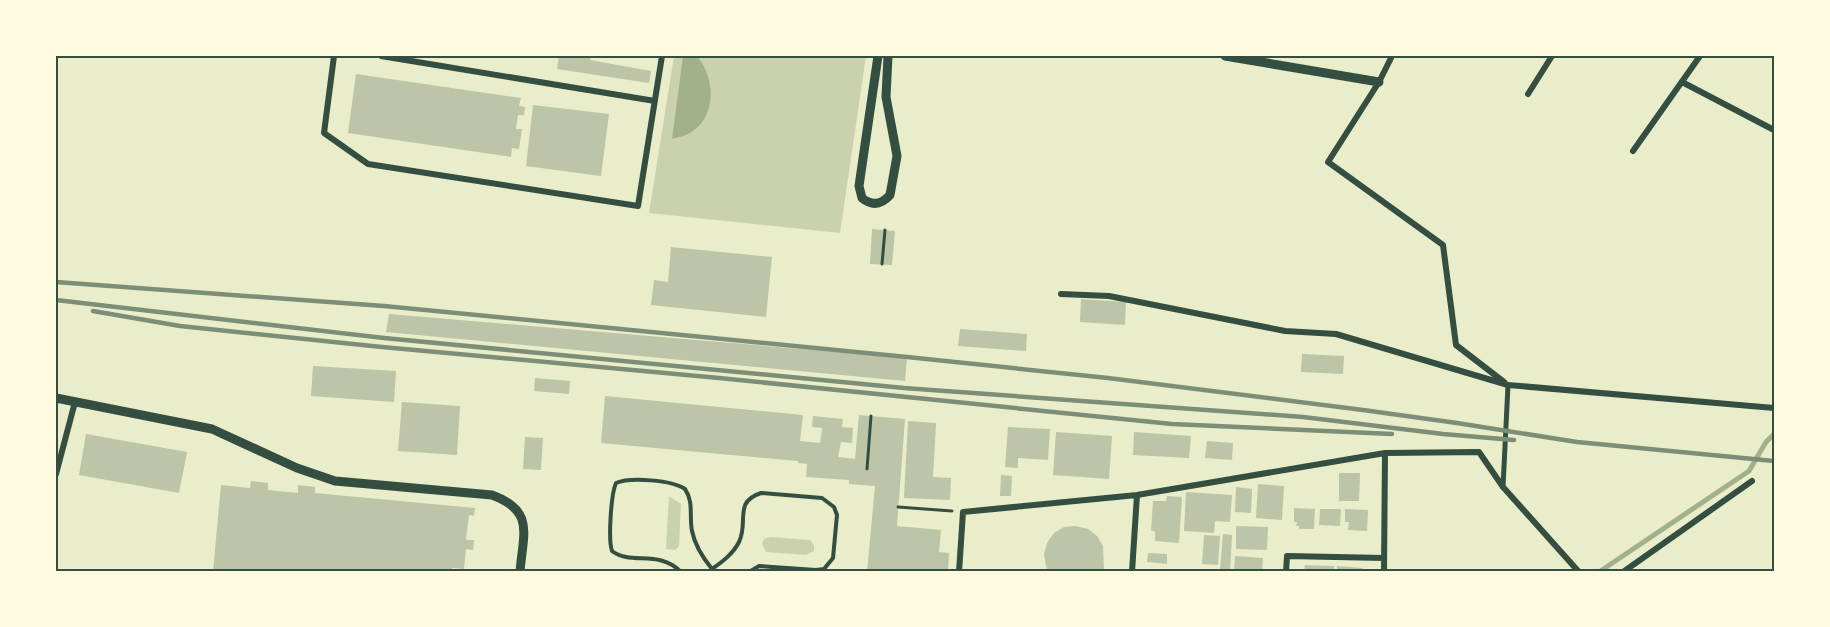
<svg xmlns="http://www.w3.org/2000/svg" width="1830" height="627" font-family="Inter,sans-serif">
	<rect width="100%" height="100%" fill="#e9edc9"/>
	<path fill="#cad2ad" d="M674 56H866L840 233 649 213Z
		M669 496 681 504 679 546 675 550 666 549Z
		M770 537 810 540 814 545V551L806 555 766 552 762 544 764 539Z"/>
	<path fill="#a3b18a" d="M683 56H697C715 77 718 116 690 133 685 136 678 137 672 139Z"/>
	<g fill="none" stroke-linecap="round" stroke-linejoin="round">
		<path stroke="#a3b18a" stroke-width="5" d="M1599 572 1749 471 1766 442 1774 434"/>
	</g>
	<path fill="#bcc5a7" d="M559 56H591L590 60 651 71 649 83 557 69Z
		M356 74 521 98 519 106 525 107 524 115H518L516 129H522L519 149 512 148 511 157 348 133Z
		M533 105 609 114 601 176 526 166Z
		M872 229 895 231 892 265 870 264Z
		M671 247 772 257 766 317 651 305 654 280 668 282Z
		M1081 299 1126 302 1125 325 1080 322Z
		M389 314 907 358 905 381 386 332Z
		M960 329 1027 334 1026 351 958 346Z
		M1302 354 1344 356 1343 374 1301 372Z
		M313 366 396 371 394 402 311 396Z
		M535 378 570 381 569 394 534 391Z
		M605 396 803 415 800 441 820 443 822 428 812 427 813 416 843 419 842 427 853 428 852 443 841 442 838 457 855 459 859 415 905 419 897 526 941 530 939 552 949 553 948 572H867L875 486 849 484V480L806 477 807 464 798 463V461L601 443Z
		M402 402 460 406 457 455 398 451Z
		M908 421 936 423 933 477 951 478 950 500 904 498Z
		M1008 427 1050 429 1048 460 1018 458V468L1005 467Z
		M1056 432 1112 436 1109 479 1053 475Z
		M1134 432 1191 436 1189 458 1133 455Z
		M86 434 187 452 179 493 79 475Z
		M525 437 543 438 541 470 523 469Z
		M1207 441 1233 443 1232 460 1205 458Z
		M1339 473H1360L1359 501H1339Z
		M1001 475 1012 476 1011 496H1000Z
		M251 481 268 483V490L298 493V485L315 487V493L475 508 474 516 469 515 466 540H474L473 550 466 549 464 569 452 568V572H213L221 485 250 488Z
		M1258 484 1284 486 1282 520 1256 518Z
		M1236 487 1252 489 1251 513 1235 512Z
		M1186 492 1232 495 1230 522 1215 521 1214 533 1184 531Z
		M1167 496 1182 497 1179 543 1155 541V531H1151L1153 501H1166Z
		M1294 508 1315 509 1314 529H1299V526H1296L1297 522H1294Z
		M1320 509H1341L1340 526 1319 525Z
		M1345 509 1368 510 1367 531 1348 530 1349 522H1345Z
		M1076 526 1088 529 1097 536 1103 546 1104 572H1049L1046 566 1044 554 1047 543 1054 533 1064 527Z
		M1236 526 1268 527 1267 550 1236 549Z
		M1223 534 1232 535 1230 571 1220 570Z
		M1204 535 1220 536 1218 565 1202 564Z
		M1148 553 1167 554V564L1147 562Z
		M1235 556 1263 558 1262 572H1234Z
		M1305 565 1334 566V572H1304Z
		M1337 566 1363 568 1362 572H1337Z"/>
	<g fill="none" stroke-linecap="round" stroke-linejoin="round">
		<path stroke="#344e41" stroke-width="3" d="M882 264 885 230
			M867 469 871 416
			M898 507 952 511"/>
		<path stroke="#344e41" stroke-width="4" d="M712 569C722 562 733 554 739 542 749 522 733 502 761 493L822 498 834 507 837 515 833 558 824 569 816 570 759 566 749 572
			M681 572C658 549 632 566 612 551 608 540 611 494 616 483 630 477 672 480 685 489 694 502 689 516 692 531 695 546 703 558 712 569"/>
		<path stroke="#344e41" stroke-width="5" d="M1503 487 1508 385"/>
		<path stroke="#344e41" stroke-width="6" d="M334 56 324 133 368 164 638 206 662 56
			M381 56 655 101
			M1392 56 1379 82 1328 162 1443 245 1456 345 1504 382
			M1682 82 1774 130
			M1528 94 1552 56
			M1633 151 1700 56
			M1061 294 1109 296 1285 331 1336 334 1508 385 1774 408
			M56 474 75 402
			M959 572 963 512 1137 495 1385 453 1479 452 1503 487 1579 572
			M1132 572 1137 495
			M1286 572 1287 556 1384 558
			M1384 572 1385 453
			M1623 572 1752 481"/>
		<path stroke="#344e41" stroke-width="9" d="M878 56 859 186 862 198C872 206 881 205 890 195L897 156 886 97 888 56
			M1225 56 1379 82
			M56 398 212 429 297 468 335 481 492 495C535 511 523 533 520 572"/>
		<path stroke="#7c8e77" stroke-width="4.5" d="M56 282 384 306 907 357 1108 378 1363 410 1457 423 1577 442 1774 461
			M56 300 384 338 904 388 1303 417 1443 434 1514 440
			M93 311 180 326 382 347 719 378 1172 424 1392 434"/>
	</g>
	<rect width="1830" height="627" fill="none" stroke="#fefae0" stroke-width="114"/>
	<rect x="57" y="57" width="1716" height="513" fill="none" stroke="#344e41" stroke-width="2"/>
</svg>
